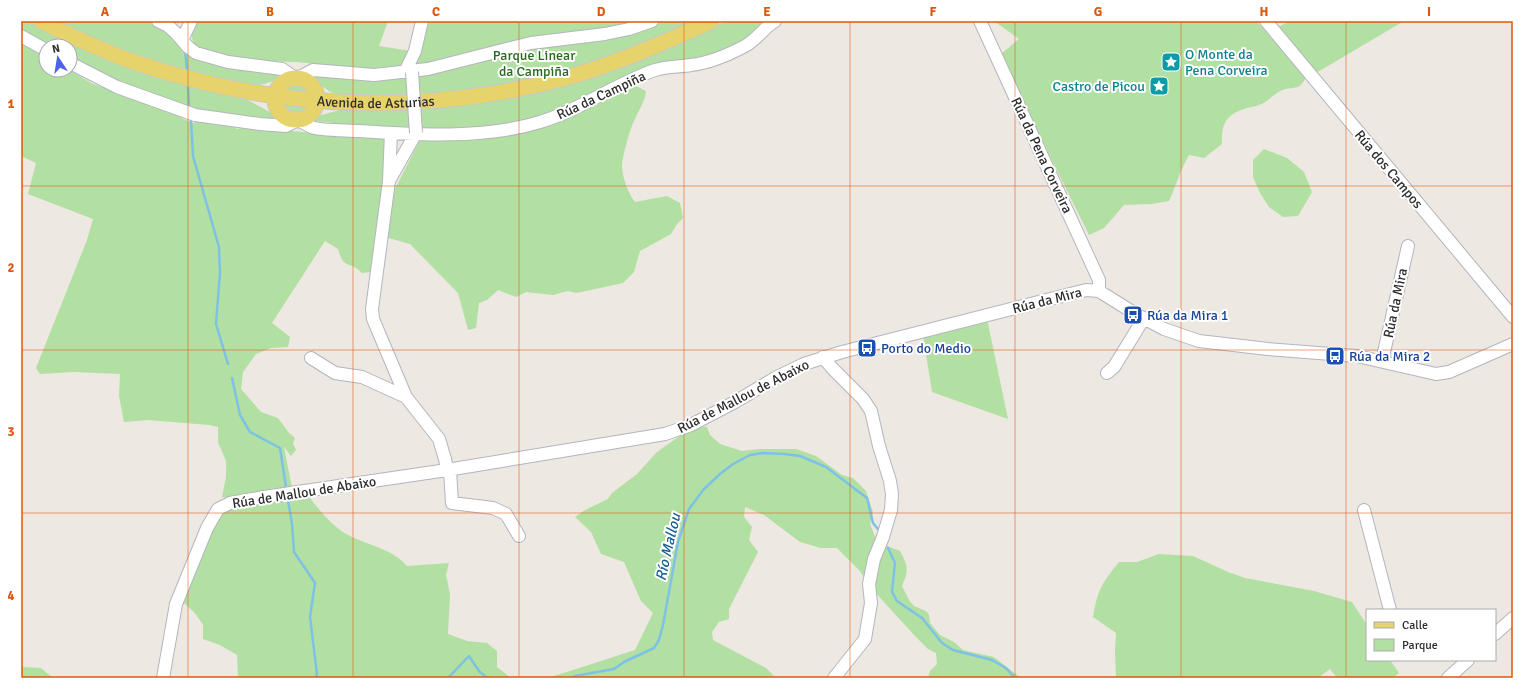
<svg xmlns="http://www.w3.org/2000/svg" width="1534" height="699" font-family="Signika,sans-serif">
	<rect width="100%" height="100%" fill="#ede8e1"/>
	<path fill="#b2dfa2" d="M21 21H30L63 39 178 83 248 100 275 115 278 117V119L276 121 198 111 130 87 70 59V46H46L21 32Z
		M58 21H150L160 26 182 47 278 74 281 78C274 81 266 84 258 85 248 85 238 82 228 81 169 71 111 48 58 21Z
		M196 21H388L379 46 411 51 404 67 378 72 298 62 256 61 221 56 196 48C190 38 191 31 196 21Z
		M428 21H639L414 67Z
		M664 21H696L640 48 544 77 478 89 432 95 345 96 330 92 309 76 311 74 354 78 496 55 652 26Z
		M725 21H766L741 46 675 65 621 91 636 86 646 91C645 102 639 109 635 119 630 128 622 157 622 167 623 179 628 193 635 202L667 196 680 203 683 218 677 224 671 234 640 251 634 272 623 283 577 293 568 291 553 295 526 292 516 297 498 290 487 300 479 303 476 328 468 330 458 293 410 244 385 237 371 272 362 273C350 260 344 271 338 249L325 241 272 323 290 337 288 347 271 348 256 354 243 372 241 389 261 412 278 418 289 433 295 438 293 443 296 450 291 456 284 447 292 488 229 498 222 497 226 477V461L218 442V427L209 425 148 420 124 422 119 396 120 374 74 372 40 374 36 368 87 240 93 219 28 194 36 163 21 156V43L46 58V70H69L93 84 117 92 127 98 147 103 151 107C168 104 180 120 194 123L197 121 229 123 237 129 243 128 247 129 251 127 313 133 334 137 348 134 388 137 384 186 396 187 422 136 326 122 312 121 314 117 340 110H368L425 108 491 100 707 30Z
		M994 21H1256L1307 75C1299 93 1294 85 1280 91 1273 95 1267 102 1259 105 1254 107 1249 107 1244 109 1225 115 1221 126 1222 144L1204 158 1189 155C1180 170 1176 186 1169 201L1152 204 1124 205 1104 228 1089 235 1000 55 1019 39Z
		M1290 21H1404L1316 73 1278 27Z
		M291 85C299 84 307 86 309 94L283 91Z
		M282 104 308 107C300 116 286 116 282 104Z
		M1264 149 1287 158 1304 172 1312 192 1298 216 1283 217 1269 207 1260 193 1253 177V160Z
		M987 319 1008 419 932 392 923 335Z
		M697 426 707 427 710 435 720 444 742 451 760 449H796L816 456 842 475 853 478 866 491 873 512 870 524 877 542 900 551C908 566 909 570 902 586L909 600 914 606 926 611 929 615 930 623 940 635 954 642 963 650 994 657 1021 678H928L930 671 937 664 936 653 928 649 914 635 874 591 859 570 837 548H821L800 542 764 515 745 507 744 517 752 527 749 540 758 552 729 609V619L719 622 712 632 713 640 766 668 776 678H548L635 650 653 613 641 601 624 562 601 554 591 532 575 517 585 510 608 499 612 493 637 474 657 452 684 433Z
		M310 498C320 511 333 527 348 535 367 545 393 549 407 566L449 563 446 575 450 594 448 634 467 641 487 643 497 651V667L511 678H238L237 655 220 645 203 639V625L195 613 184 603C191 584 209 523 223 513 239 503 290 500 310 498Z
		M1159 554 1193 556 1228 572 1245 578 1314 591 1352 602 1367 625V660H1390L1399 673 1392 678H1337L1330 669 1318 678H1116L1115 651 1116 633 1093 617C1098 589 1102 583 1119 562H1137Z
		M21 664 23 667 41 668 53 678H21Z"/>
	<g fill="none" stroke-linecap="round" stroke-linejoin="round">
		<path stroke="#7dc2e6" stroke-width="2.5" d="M185 50 187 71
			M188 86 189 105
			M191 120 193 156 219 247 220 272 216 324 228 364
			M232 378 240 415 250 432 280 448 286 487
			M288 500 292 524 294 552 315 583 310 617 317 674 316 678
			M888 548 895 563 892 592 897 601 922 618 942 643 953 650 992 660 1006 668 1015 678
			M448 678 469 656 479 671 487 678
			M571 678 575 676 614 669 624 662 654 648 659 640 663 625 678 542 689 509 704 489 720 474 733 464 750 455 763 453 785 454 800 456 826 467 867 498 873 523 878 529"/>
		<defs>
			<path id="minor" d="M158 21 168 26 176 33 188 47 196 53 228 62 282 69 296 79 313 70 374 75 428 69 531 43 605 34 629 29 652 21
				M980 21 1099 280V291
				M1266 21 1513 317
				M21 36 46 50
				M182 40 191 21
				M70 63 117 87 195 115 260 124 286 126 298 120C302 122 307 125 311 127 321 131 348 130 359 131 416 135 485 139 540 122 580 110 615 84 655 70 667 66 679 67 691 65 710 63 728 55 745 46 757 40 763 28 775 21
				M405 72 415 51 422 21
				M391 133 389 181 372 309 373 319 406 397 439 439 445 459 447 470
				M390 179 416 133
				M823 357 832 368 863 399 871 411 879 446 890 481 892 494 891 510 883 537 874 559 869 584 871 603 865 639 834 678
				M311 358 335 373 362 377 406 397
				M1382 361 1408 246
				M1107 373 1114 367 1144 318
				M450 470 452 503 493 508 506 514 519 536
				M1364 510 1390 610
				M1495 634 1513 618
				M163 678 176 604 207 528 218 509 230 503 264 497 447 470 665 434 691 425 735 402 777 377 804 364 842 352 1086 290 1099 291 1134 313 1164 329 1199 341 1268 349 1357 356 1436 374 1449 372 1513 344
				M1448 678 1468 660"/>
			<g id="major">
				<path id="s1" d="M41 21C73 37 106 53 140 64 277 110 425 116 565 78 616 64 664 43 711 21"/>
				<circle cx="296" cy="99" r="21"/>
			</g>
		</defs>
		<use href="#minor" stroke="#b4b5bf" stroke-width="14"/>
		<use href="#major" stroke="#c8c8c8" stroke-width="17"/>
		<use href="#minor" stroke="#fff" stroke-width="12"/>
		<use href="#major" stroke="#e6d36c" stroke-width="15"/>
		<defs>
			<path id="minor-bridge" d="M412 72 416 133"/>
		</defs>
		<use href="#minor-bridge" stroke="#b4b5bf" stroke-width="14" stroke-linecap="butt"/>
		<use href="#minor-bridge" stroke="#fff" stroke-width="12"/>
	</g>
	<path fill="none" stroke="#df570e" stroke-width="1" stroke-opacity="0.55" d="M188 21V678M353 21V678M519 21V678M684 21V678M850 21V678M1015 21V678M1181 21V678M1346 21V678M21 186H1513M21 350H1513M21 513H1513"/>
	<defs>
		<symbol id="sight-square" viewBox="-11 -11 22 22"><rect x="-9" y="-9" width="18" height="18" rx="4" fill="#0f9aa8" stroke="#fff"/><path d="M0-6L1.8-2.2L6-1.7L2.9 1.2L3.7 5.4L0 3.3L-3.7 5.4L-2.9 1.2L-6-1.7L-1.8-2.2Z" fill="#fff"/></symbol>
		<symbol id="bus-square" viewBox="-11 -11 22 22"><rect x="-9" y="-9" width="18" height="18" rx="4" fill="#1a4fb4" stroke="#fff"/><path d="M-5-6H5V4H4V6H2V4H-2V6H-4V4H-5ZM-3.5-4V0h7V-4ZM-3.5 1.2v1.5H-2V1.2ZM2 1.2v1.5H3.5V1.2Z" fill="#fff"/></symbol>
	</defs>
	<g fill-rule="evenodd">
		<use href="#sight-square" x="1160" y="51" width="22" height="22"/>
		<use href="#sight-square" x="1148" y="75" width="22" height="22"/>
		<use href="#bus-square" x="1122" y="304" width="22" height="22"/>
		<use href="#bus-square" x="856" y="337" width="22" height="22"/>
		<use href="#bus-square" x="1324" y="345" width="22" height="22"/>
	</g>
	<g text-anchor="middle" stroke-width="4" stroke-linejoin="round" paint-order="stroke">
		<g font-size="14" fill="#0d838f" stroke="#fff" text-anchor="start">
			<text x="1185" y="59">O Monte da<tspan x="1185" dy="16">Pena Corveira</tspan></text>
			<text x="1145" y="91" text-anchor="end">Castro de Picou</text>
		</g>
		<g font-size="14" fill="#2a6621" stroke="#fff">
			<text x="534" y="60">Parque Linear<tspan x="534" dy="16">da Campiña</tspan></text>
		</g>
		<g font-size="14" fill="#2d2d2d" stroke="#fff">
			<text transform="translate(601 95) rotate(-25)" y="5">Rúa da Campiña</text>
			<text dy="5" stroke="none"><textPath href="#s1" startOffset="348">Avenida de Asturias</textPath></text>
			<text transform="translate(1042 155) rotate(65)" y="5">Rúa da Pena Corveira</text>
			<text transform="translate(1389 169) rotate(50)" y="5">Rúa dos Campos</text>
			<text transform="translate(1047 300) rotate(-14)" y="5">Rúa da Mira</text>
			<text transform="translate(1395 303) rotate(-78)" y="5">Rúa da Mira</text>
			<text transform="translate(743 396) rotate(-27)" y="5">Rúa de Mallou de Abaixo</text>
			<text transform="translate(304 492) rotate(-9)" y="5">Rúa de Mallou de Abaixo</text>
		</g>
		<g font-size="14" fill="#164399" stroke="#fff" text-anchor="start">
			<text x="1147" y="320">Rúa da Mira 1</text>
			<text x="881" y="353">Porto do Medio</text>
			<text x="1349" y="361">Rúa da Mira 2</text>
		</g>
		<g font-size="15" font-style="italic" fill="#196195" stroke="#fff">
			<text transform="translate(668 547) rotate(-77)" y="5">Río Mallou</text>
		</g>
	</g>
	<rect width="1534" height="699" fill="none" stroke="#ffffff" stroke-width="44"/>
	<rect x="1366" y="609" width="130" height="52" fill="#ffffff" stroke="#ababab"/>
	<rect x="1374" y="622" width="20" height="6" fill="#e6d36c" stroke="#ababab"/>
	<text x="1402" y="629" font-size="12" fill="#2d2d2d">Calle</text>
	<rect x="1374" y="639" width="20" height="12" fill="#b2dfa2" stroke="#ababab"/>
	<text x="1402" y="649" font-size="12" fill="#2d2d2d">Parque</text>
	<g transform="translate(58 58) rotate(348)"><circle r="19" fill="#ffffff" stroke="#ababab"/>
	<path d="M0-3L7 15L0 10L-7 15Z" fill="#4e60ec"/>
	<text y="-6" font-size="11" font-weight="bold" text-anchor="middle" fill="#2d2d2d">N</text>
	</g>
	<rect x="22" y="22" width="1490" height="655" fill="none" stroke="#df570e" stroke-width="1.5"/>
	<g font-size="13" text-anchor="middle" font-weight="bold" fill="#df570e">
		<text x="105" y="16">A</text>
		<text x="270" y="16">B</text>
		<text x="436" y="16">C</text>
		<text x="601" y="16">D</text>
		<text x="767" y="16">E</text>
		<text x="933" y="16">F</text>
		<text x="1098" y="16">G</text>
		<text x="1264" y="16">H</text>
		<text x="1429" y="16">I</text>
		<text x="11" y="108">1</text>
		<text x="11" y="272">2</text>
		<text x="11" y="436">3</text>
		<text x="11" y="600">4</text>
	</g>
</svg>
